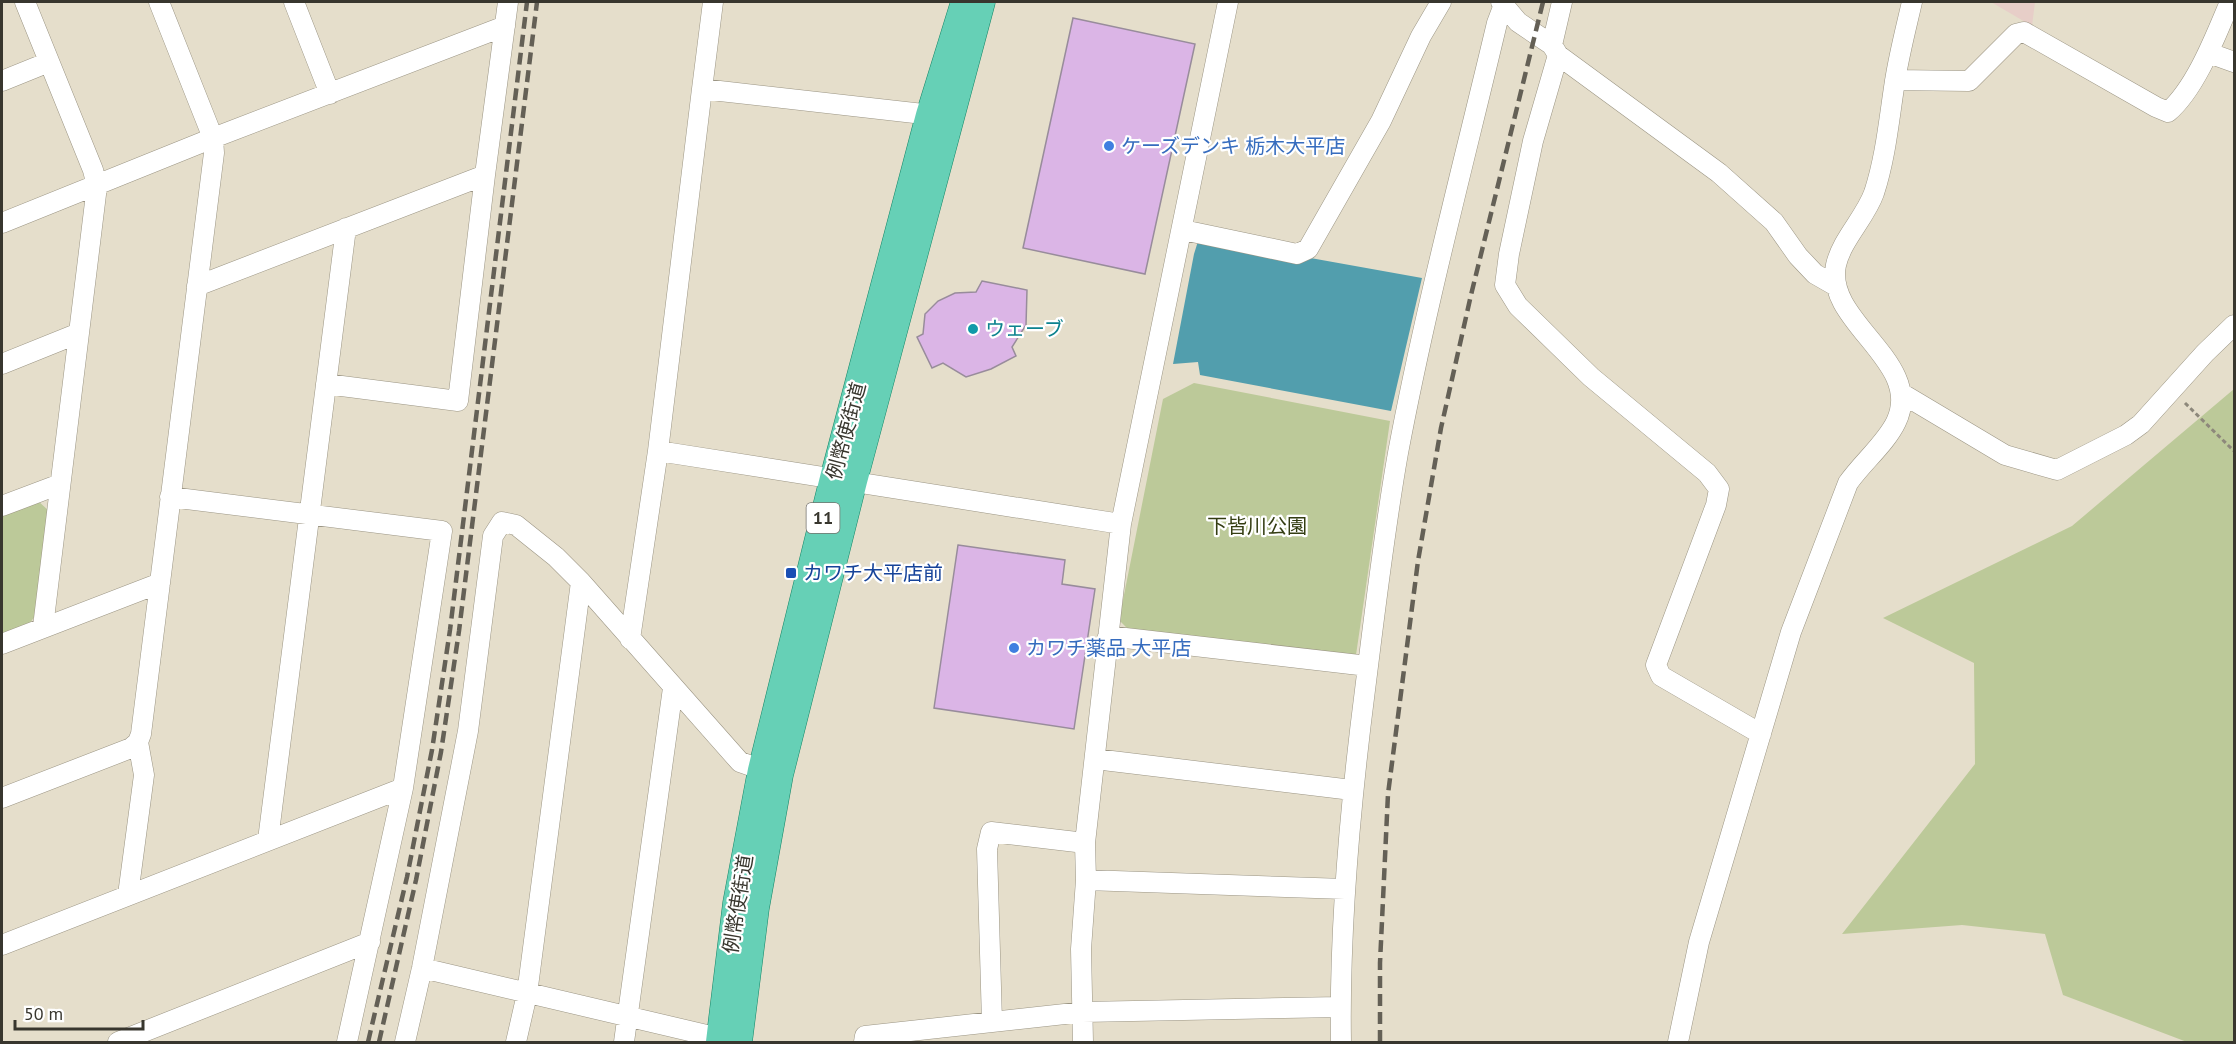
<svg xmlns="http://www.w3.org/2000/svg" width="2236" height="1044" font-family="'PT Sans','Noto Sans JP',sans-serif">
	<rect width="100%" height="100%" fill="#e5decb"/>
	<path fill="#e7cec8" d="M1991 2H2035L2032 26Z"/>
	<path fill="#bcc999" d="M1194 383 1390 421 1356 655 1129 630 1119 620 1163 399Z
		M2234 389V1042H2187L2063 995 2045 934 1962 925 1842 934 1975 764 1974 663 1883 618 2072 526Z
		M38 501 48 510 35 616 27 627 2 638V515Z"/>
	<path fill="#529ead" d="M1199 238 1422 278 1391 411 1200 375 1198 362 1173 364 1194 254Z"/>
	<path fill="#dbb5e6" stroke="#988c9b" stroke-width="1.5" d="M1073 18 1195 44 1145 274 1023 248Z
		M982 281 1027 290 1026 325 1012 347 1016 356 991 369 966 377 943 363 932 368 917 337 923 334 925 314 938 301 955 293 976 292Z
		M958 545 1065 560 1062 584 1095 589 1074 729 934 708Z"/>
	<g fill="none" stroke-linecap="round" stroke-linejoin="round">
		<defs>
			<path id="minor" d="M25 2 93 170 97 186 43 627
				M294 2 330 94
				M1501 2 1518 22 1552 45 1558 55 1719 173 1774 222 1798 256 1815 274 1836 286
				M1552 45 1562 2
				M2209 53 2234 62
				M1558 55 1533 141 1509 254 1505 285 1518 306 1591 377 1707 473 1719 489 1716 505 1656 665 1661 676 1761 734
				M1895 80 1969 81 2016 34 2024 32 2156 107 2168 112C2196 88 2216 35 2230 2
				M2 81 49 62
				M702 89 713 2
				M2 223 213 138 505 26
				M1183 230 1297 254 1308 249 1381 121 1421 36 1441 2
				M197 286 485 175
				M2 364 79 333
				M326 384 458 401 485 175 508 2
				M1901 393 2005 455 2057 470 2126 435 2141 424 2205 353 2234 325
				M658 451 1121 524
				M170 497 442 531 403 788 347 1042
				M2 506 60 484
				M1108 636 1368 666
				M630 639 658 451 702 89 941 116
				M2 644 160 583
				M1095 759 1352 790
				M2 798 131 748 138 742 141 734 214 153 213 138 159 2
				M268 840 346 228
				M1086 880 1345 889
				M128 895 144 775 138 742
				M2 945 403 788
				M422 968 732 1041
				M992 1022 987 849 991 832 1085 843
				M118 1042 370 942
				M405 1042 422 968 468 731 493 536 502 522 516 525 556 557 581 582 740 762 774 774
				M516 1042 527 994 581 582
				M624 1042 673 688
				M864 1042 865 1036 1083 1012 1340 1007
				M1083 1042 1081 949 1086 880 1085 843 1121 524 1228 2
				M1341 1042C1339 925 1350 807 1365 690 1375 611 1384 532 1398 453 1425 309 1463 166 1497 23L1505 2
				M1678 1042 1699 942 1791 632 1848 483C1862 463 1886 443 1896 422 1925 362 1824 322 1836 265 1842 239 1865 218 1874 193 1886 156 1889 119 1895 81 1899 55 1906 28 1912 2"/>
			<path id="major" d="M719 1042 736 903 761 770 833 478 929 115 964 2
				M739 1042 756 908 780 775 854 481 982 2"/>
		</defs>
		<use href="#minor" stroke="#9b9584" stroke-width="21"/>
		<use href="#major" stroke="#148667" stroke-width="27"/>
		<path stroke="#8d887b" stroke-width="3" stroke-dasharray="4.5 3" stroke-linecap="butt" d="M2185 403 2234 451"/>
		<use href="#minor" stroke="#fff" stroke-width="20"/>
		<use href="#major" stroke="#66d0b6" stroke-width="26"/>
		<path stroke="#646056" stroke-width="4.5" stroke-dasharray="12 6" stroke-linecap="butt" d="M368 1042 407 877 432 750 450 630 527 2
			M379 1042 416 880 441 752 459 631 537 2
			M1380 1042V963L1388 794 1418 561 1441 428 1471 295 1543 2"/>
	</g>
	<g fill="#3f7fe0" stroke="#fff" stroke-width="2">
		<circle cx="1109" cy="146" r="6"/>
		<circle cx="1014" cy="648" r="6"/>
	</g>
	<circle fill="#0f9aa8" stroke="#fff" stroke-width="2" cx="973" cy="329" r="6"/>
	<rect fill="#1a4fb4" stroke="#fff" stroke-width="2" x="785" y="567" width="12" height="12" rx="3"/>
	<g text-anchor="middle" stroke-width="4.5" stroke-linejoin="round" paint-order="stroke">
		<rect fill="#fff" stroke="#74726d" stroke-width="1.5" x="806.5" y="503" width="33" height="30" rx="4.5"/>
		<g font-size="18" font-weight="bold" fill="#38362e">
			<text x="823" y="524">11</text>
		</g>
		<g font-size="20" fill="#366cbe" stroke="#fff" text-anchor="start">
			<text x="1121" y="153">ケーズデンキ 栃木大平店</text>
			<text x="1026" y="655">カワチ薬品 大平店</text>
		</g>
		<g font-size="20" fill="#0d838f" stroke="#fff" text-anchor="start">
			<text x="985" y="336">ウェーブ</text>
		</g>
		<g font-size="20" fill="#38362e" stroke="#fff">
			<text transform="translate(846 431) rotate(-75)" y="7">例幣使街道</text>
			<text transform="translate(738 904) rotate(-81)" y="7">例幣使街道</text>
		</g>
		<g font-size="20" fill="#343d12" stroke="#fff">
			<text x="1257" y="533">下皆川公園</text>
		</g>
		<g font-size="20" fill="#164399" stroke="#fff" text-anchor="start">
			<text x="803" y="580">カワチ大平店前</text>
		</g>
	</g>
	<rect width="2236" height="1044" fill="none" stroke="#38362e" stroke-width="6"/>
	<path d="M15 1020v9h128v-9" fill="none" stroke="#38362e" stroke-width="3"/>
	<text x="24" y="1020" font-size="18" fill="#38362e" stroke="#ffffff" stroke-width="4.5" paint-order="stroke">50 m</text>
</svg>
